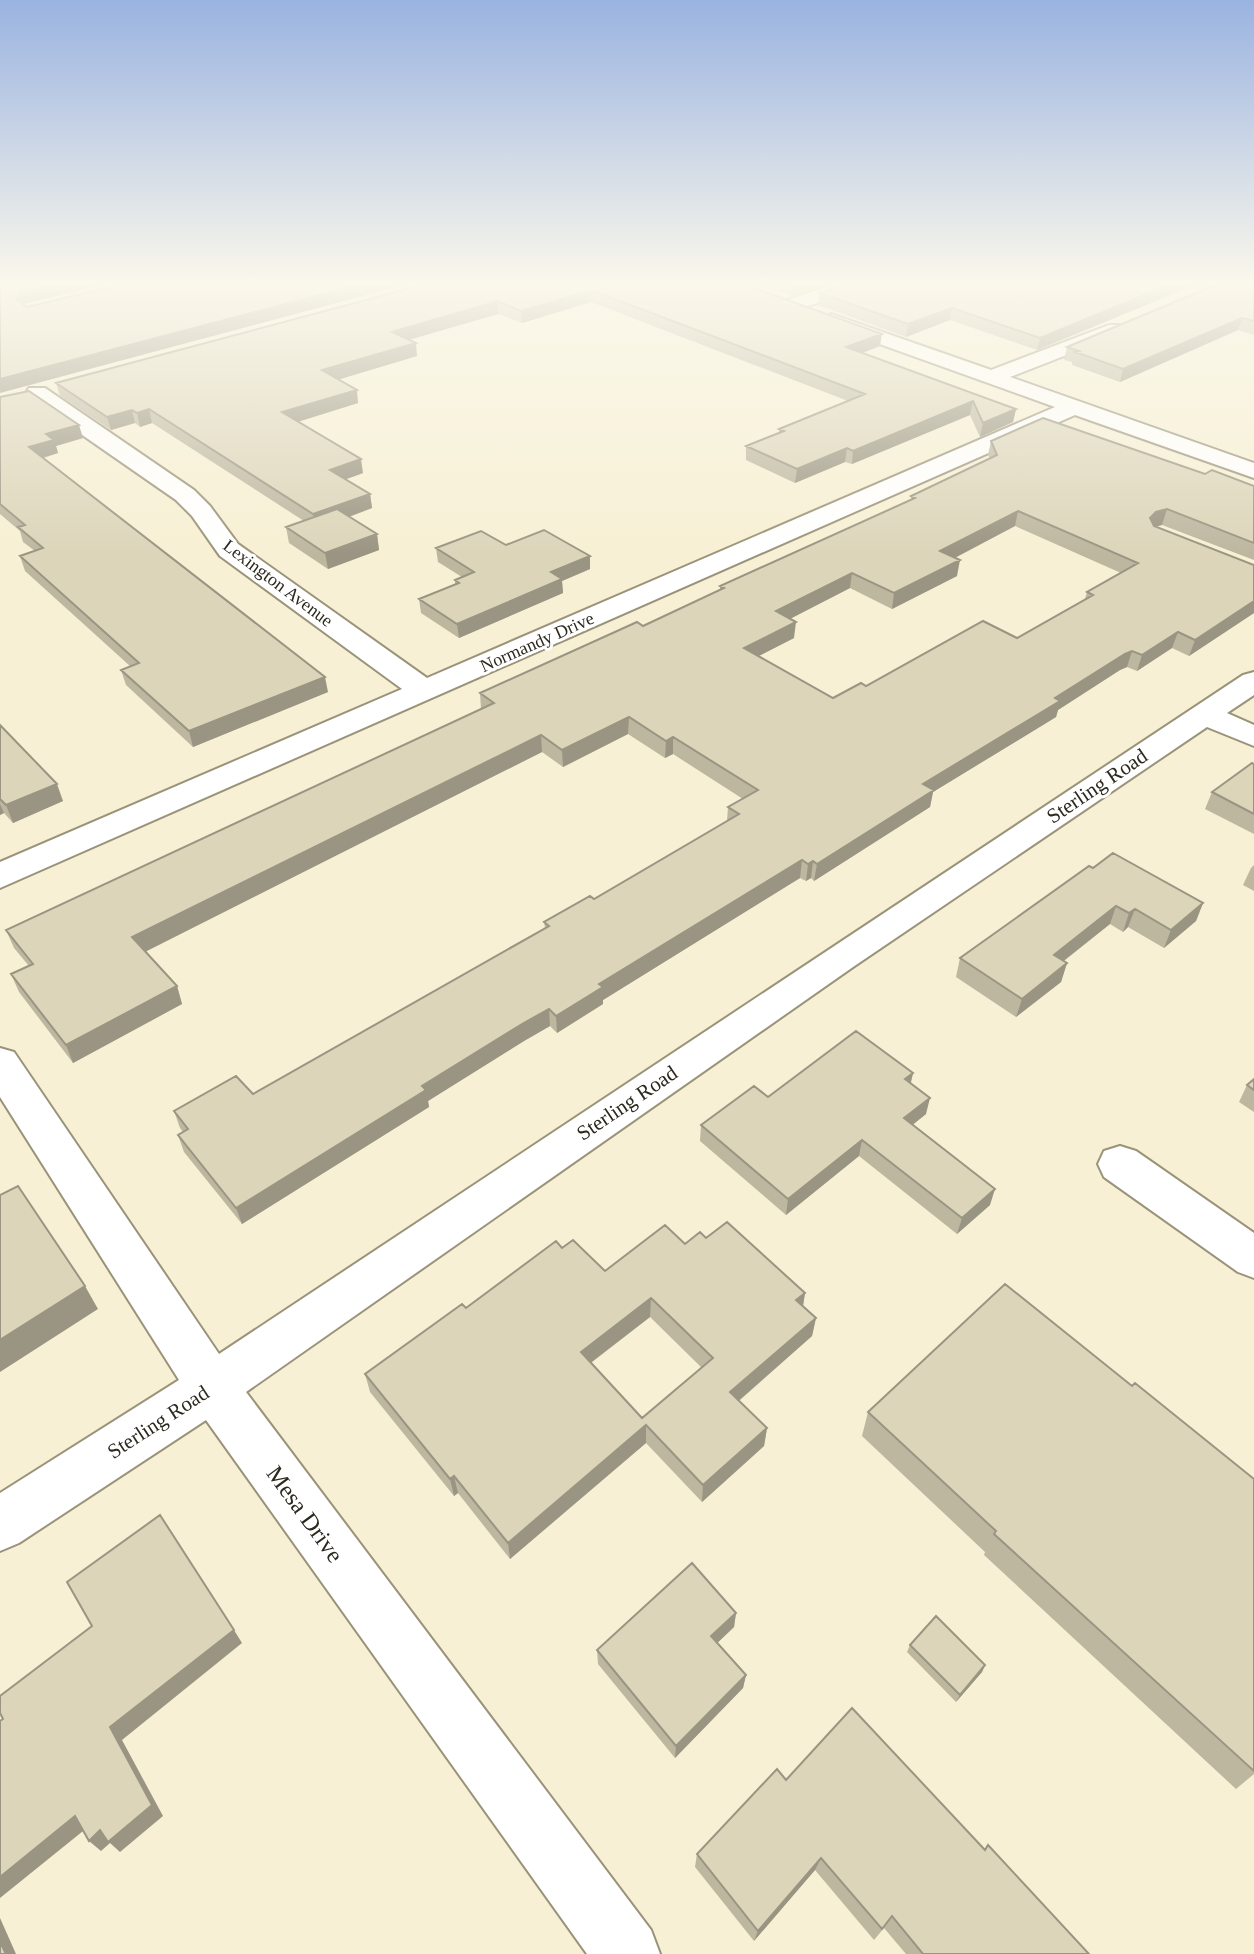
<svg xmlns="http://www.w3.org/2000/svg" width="1254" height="1954" font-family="Georgia,serif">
	<rect width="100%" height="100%" fill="#f7f0d4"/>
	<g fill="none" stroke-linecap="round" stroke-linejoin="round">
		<defs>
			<path id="minor" d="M845 281H874L871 285 799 309H785L783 305 785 301Z
				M831 314 991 370 1109 325H1123L1126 329 1123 333 1010 377 1254 463V478L1075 415 0 888V862L402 689 220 556 192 516 176 500 29 398 26 393 29 388H45L194 490 210 506 238 544 427 678 1055 407 824 324 821 320Z
				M1254 672V695L1227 713 1254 725V746L1207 727 853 967 246 1392 651 1930 660 1954H587L206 1420 19 1543 0 1551V1493L179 1380 0 1097V1048L14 1052 219 1354 1243 675Z
				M1120 1146 1136 1151 1254 1233V1278L1238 1272 1104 1177 1098 1164 1104 1151Z"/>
		</defs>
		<use href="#minor" stroke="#9a937a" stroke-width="4"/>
		<use href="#minor" fill="#fff" fill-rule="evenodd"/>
	</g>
	<path fill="#bdb7a0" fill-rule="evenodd" d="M437 281H735L880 346 863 353 1016 409 1013 422 980 437 970 415 852 464 845 462 795 483 746 460V446L779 433V429L848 401 591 302 522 323 498 314 409 340 417 356 338 379 358 403 298 422 363 473 346 479 370 494 372 508 349 517 377 534 379 550 328 569 289 543 286 527 304 521 152 423 140 427 135 423 111 430 60 396 56 383Z
		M752 281H836L792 296Z
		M855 281H1204L1037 350 950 320 906 337 818 305 819 293Z
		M1254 281V335L1238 330 1120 382 1072 365V362L1064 360 1067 347Z
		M0 397 83 438 56 446 58 453 44 458 328 692 193 747 126 685 121 670 130 666 25 571 20 556 35 551 23 542 20 531 0 514Z
		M991 441 1205 474 1254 486V560L1162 525 1155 526 1254 565V613L1189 656 1172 648 1137 671 1127 667 1120 670 1058 710 1056 717 933 792 930 807 814 881 811 878 806 881 800 878 603 1000V1004L557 1033 550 1026 524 1041 428 1101 429 1107 242 1224 184 1152 178 1135 183 1132 180 1128 174 1111 253 1094 545 928 544 922 594 899 727 821 728 807 743 799 673 754 665 758 628 734 563 767 542 752 145 951 177 986 182 1004 73 1063 19 992 11 974 29 966 14 948 6 930 481 709 480 693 643 626 720 590V586L911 500V496L990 459 988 455ZM1015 526 1121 573 1087 592 1085 599 1017 638 866 686 833 698 759 656 794 638 790 619 850 588 892 609 957 576 955 558Z
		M506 545 590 556V569L562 581 563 593 459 638 421 613 419 599 455 584V580L462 577 438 562 436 548Z
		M0 725 63 801 13 823 4 813 0 815Z
		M1254 764V834L1205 809 1212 792Z
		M1254 865V891L1243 885 1251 868Z
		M1093 868 1203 903 1196 921 1164 948 1128 927 1123 932 1110 924 1064 961 1067 963 1061 982 1016 1017 956 977 960 958Z
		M913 1073 911 1083 926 1114 912 1125 990 1205 957 1234 859 1156 786 1215 700 1141 701 1125 768 1097Z
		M1254 1079V1112L1239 1102 1247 1085Z
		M706 1238 805 1293 803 1306 816 1318 812 1336 739 1401 767 1428 764 1446 702 1502 646 1443 510 1559 458 1493 454 1496 370 1392 365 1374 466 1308 562 1248 605 1271 685 1244ZM650 1317 702 1368 642 1418 591 1363Z
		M1132 1386 1254 1479V1774L1236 1789 984 1555 985 1552 862 1436 868 1412Z
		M736 1613 734 1627 717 1643 746 1675 743 1688 675 1758 598 1664 597 1650Z
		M910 1645 985 1665 982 1672 956 1702 907 1652Z
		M786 1780 985 1850 1089 1954H906L884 1928 874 1940 815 1870 754 1941 695 1867 697 1854Z"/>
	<path fill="#9a9582" d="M67 281H119L24 304 19 312 16 299 21 292Z
		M373 281H419L0 393V379Z
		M801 281H836L792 296 793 284Z
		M1178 281H1204L1037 350 1040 338Z
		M591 290V302L522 323 521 311Z
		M498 301V314L394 344 392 332Z
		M952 308 950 320 906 337 908 324Z
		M1242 318 1238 330 1120 382 1123 369Z
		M882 334 880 346 845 359 846 347Z
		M416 343 417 356 324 384 322 370Z
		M357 390 358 403 284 426 282 412Z
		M973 401 970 415 852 464 853 451Z
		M149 409 152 423 140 427 137 413Z
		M1016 409 1013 422 980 437 983 423Z
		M132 410 135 423 111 430 107 417Z
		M79 425 83 438 56 446 58 453 34 460 29 447 46 434Z
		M847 448 845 462 795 483 797 469Z
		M361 459 363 473 333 484 330 470Z
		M370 494 372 508 316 529 313 514Z
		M1167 509 1162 525 1151 528 1150 518 1156 512Z
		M1018 511 1015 526 937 567 940 551Z
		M377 534 379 550 328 569 325 553Z
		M590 556V569L562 581 563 593 459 638 457 624 551 572Z
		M960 560 957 576 892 609 894 593Z
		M852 573 850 588 774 627 776 611Z
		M1254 601V613L1189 656 1195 640Z
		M796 622 794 638 743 664 744 648Z
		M1178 632 1172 648 1137 671 1142 655Z
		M1132 651 1127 667 1120 670 1058 710 1056 717 933 792 930 807 814 881 817 864 923 784 1055 698 1125 654Z
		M325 677 328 692 193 747 189 731Z
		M629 717 628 734 563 767 562 750Z
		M541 735 542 752 139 955 132 937Z
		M673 737V754L665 758 666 741Z
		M57 784 63 801 13 823 6 805Z
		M0 804 4 813 0 815Z
		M802 860 800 878 603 1000V1004L557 1033 556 1016 599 984Z
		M813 861 811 878 806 881 808 864Z
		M1203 903 1196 921 1164 948 1171 930Z
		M1116 906 1110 924 1048 973 1054 955Z
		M1135 909 1128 927 1123 932 1129 913Z
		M1067 963 1061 982 1016 1017 1022 999Z
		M177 986 182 1004 73 1063 66 1045Z
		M549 1009 550 1026 524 1041 428 1101 429 1107 242 1224 236 1208 422 1086 522 1024Z
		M913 1073 909 1089 905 1079Z
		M930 1098 926 1114 900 1135 904 1118Z
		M862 1140 859 1156 786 1215 788 1199Z
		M995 1189 990 1205 957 1234 962 1218Z
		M85 1286 98 1309 0 1372V1340Z
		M805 1293 802 1312 796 1300Z
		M651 1298 650 1317 581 1370V1352Z
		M816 1318 812 1336 728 1410 730 1392Z
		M646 1425V1443L510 1559 508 1543Z
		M767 1428 764 1446 702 1502 703 1485Z
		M454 1476 458 1493 454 1496 450 1479Z
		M736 1613 734 1627 710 1650 711 1636Z
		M234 1630 242 1643 122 1740 163 1816 120 1852 110 1843 101 1851 89 1841 110 1727Z
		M985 1665 982 1672 956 1702 960 1695Z
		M746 1675 743 1688 675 1758 676 1746Z
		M75 1816 88 1827 0 1898V1877Z
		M821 1858 815 1870 754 1941 758 1931Z
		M0 1918 16 1954H6L0 1942Z"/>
	<path fill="#dcd5ba" stroke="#9a9582" stroke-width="2" fill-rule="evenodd" d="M0 281H67L21 292 16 299 27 307 136 281H373L0 379Z
		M437 281H735L882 334 846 347 1016 409 983 423 973 401 853 451 847 448 797 469 746 446 784 431 779 429 865 394 591 290 521 311 498 301 392 332 416 343 322 370 357 390 282 412 361 459 330 470 370 494 313 514 149 409 137 413 132 410 107 417 56 383Z
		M785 281H801L793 284Z
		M855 281H1178L1040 338 952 308 908 324 819 293Z
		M1225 281H1254V321L1242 318 1123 369 1075 352 1079 351 1067 347Z
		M29 391 79 425 46 434 54 440 29 447 325 677 189 731 121 670 139 663 20 556 43 548 18 527 25 525 0 504V397Z
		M1043 418 1205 474 1212 470 1254 486V543L1167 509 1156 512 1150 518 1154 526 1254 565V601L1195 640 1178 632 1142 655 1132 651 1125 654 1055 698 1060 701 923 784 934 790 817 864 813 861 808 864 802 860 599 984 603 987 556 1016 549 1009 522 1024 422 1086 426 1090 236 1208 178 1135 188 1129 174 1111 236 1076 253 1094 549 926 544 922 590 896 594 899 739 814 728 807 758 790 673 737 666 741 629 717 562 750 541 735 132 937 177 986 66 1045 11 974 33 964 6 930 494 703 480 693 637 622 643 626 724 588 720 586 915 498 911 496 997 455 991 441ZM1018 511 1138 563 1087 592 1093 595 1017 638 983 621 866 686 861 683 833 698 744 648 796 622 776 611 852 573 894 593 960 560 940 551Z
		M337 509 377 534 325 553 286 527Z
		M544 530 590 556 551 572 562 579 457 624 419 599 459 583 455 580 474 572 436 548 481 531 506 545Z
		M0 725 57 784 6 805 0 799Z
		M1252 763 1254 764V814L1212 792Z
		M1113 853 1203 903 1171 930 1135 909 1129 913 1116 906 1054 955 1067 963 1022 999 960 958 1089 866 1093 868Z
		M856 1031 913 1073 905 1079 930 1098 904 1118 995 1189 962 1218 862 1140 788 1199 701 1125 754 1086 768 1097Z
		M1254 1079V1090L1247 1085Z
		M18 1186 85 1286 0 1340V1195Z
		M727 1222 805 1293 796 1300 816 1318 730 1392 767 1428 703 1485 646 1425 508 1543 454 1476 450 1479 365 1374 462 1304 466 1308 556 1241 562 1248 573 1240 605 1271 665 1225 685 1244 700 1232 706 1238ZM651 1298 713 1358 642 1418 581 1352Z
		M1005 1284 1132 1386 1135 1383 1254 1479V1771L994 1534 996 1531 868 1412Z
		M160 1515 234 1630 110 1727 152 1805 108 1842 100 1830 89 1841 75 1816 0 1877V1721L3 1719 0 1713V1696L92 1626 67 1582Z
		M692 1563 736 1613 711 1636 746 1675 676 1746 597 1650Z
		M936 1616 985 1665 960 1695 910 1645Z
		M852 1708 985 1850 988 1845 1089 1954H923L892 1916 882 1929 821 1858 758 1931 697 1854 777 1769 786 1780Z
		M0 1942 6 1954H0Z"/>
	<linearGradient id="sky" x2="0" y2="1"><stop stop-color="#9ab3e0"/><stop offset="0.51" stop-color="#fbf8ec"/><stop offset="1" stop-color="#fbf8ec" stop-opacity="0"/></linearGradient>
	<rect width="1254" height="555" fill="url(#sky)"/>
	<g text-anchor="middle" stroke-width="6" stroke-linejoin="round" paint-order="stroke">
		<g font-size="18" fill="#2c291f" stroke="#fff">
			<text transform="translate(278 583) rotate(37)" y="6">Lexington Avenue</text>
			<text transform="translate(537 642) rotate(-24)" y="6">Normandy Drive</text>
		</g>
		<g font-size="21" fill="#2c291f" stroke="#fff">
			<text transform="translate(1097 786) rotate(-34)" y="7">Sterling Road</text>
			<text transform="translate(627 1103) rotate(-34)" y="7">Sterling Road</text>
			<text transform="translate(158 1422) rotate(-33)" y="7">Sterling Road</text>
		</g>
		<g font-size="24" fill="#2c291f" stroke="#fff">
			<text transform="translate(305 1514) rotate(54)" y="8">Mesa Drive</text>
		</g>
	</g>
</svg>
